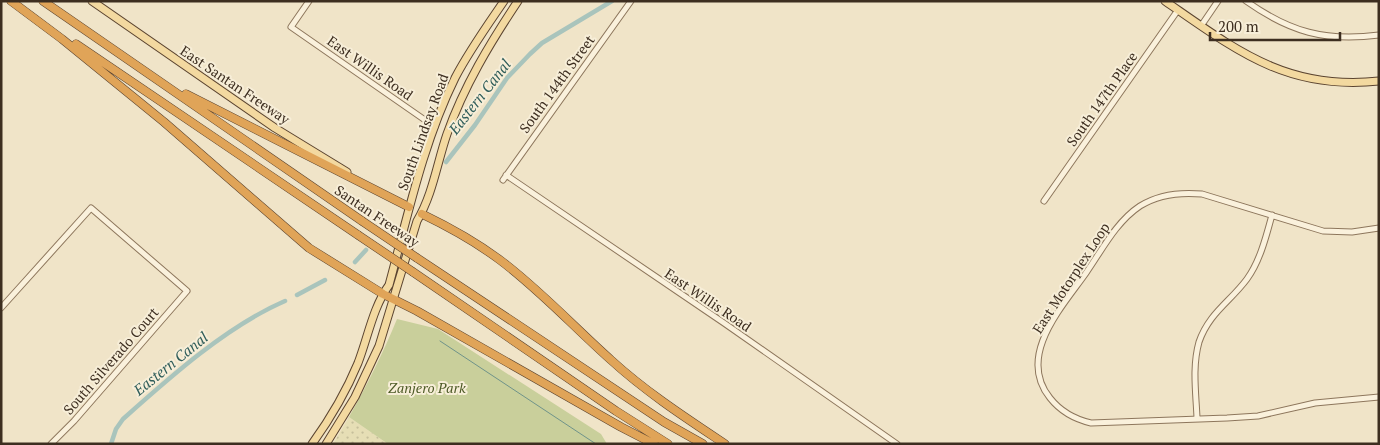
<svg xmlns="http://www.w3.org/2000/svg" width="1380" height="445" font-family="'PT Serif',serif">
	<defs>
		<pattern id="farmland-dots" width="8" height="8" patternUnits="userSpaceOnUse" patternTransform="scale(1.25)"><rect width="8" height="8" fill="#e6deb5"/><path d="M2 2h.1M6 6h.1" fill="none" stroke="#c6bf9b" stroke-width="1.8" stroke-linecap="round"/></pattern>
	</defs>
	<rect width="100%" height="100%" fill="#f0e4c8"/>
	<path fill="url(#farmland-dots)" d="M349 417 388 444H333Z"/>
	<path fill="#c9cf9b" d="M397 319 438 329 601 434 607 444H388L349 417C367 385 383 353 397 319Z"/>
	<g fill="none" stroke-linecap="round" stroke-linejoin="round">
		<path stroke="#6f938a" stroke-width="1" d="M440 341 596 444"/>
		<path stroke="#a9c4bc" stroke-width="4.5" d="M446 162 475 125 507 78 530 54 542 43 612 1
			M355 262 366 250
			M297 295 325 280
			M111 444 116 429 123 419C170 377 227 326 285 301"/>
		<defs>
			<path id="minor" d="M309 1 291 27 435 127
				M1246 1C1290 32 1325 42 1379 35
				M1201 26 1218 1
				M506 175 724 323 897 444
				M503 180 631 1
				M1044 201 1178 10
				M1379 228 1352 232 1323 231 1202 194C1180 192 1159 194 1140 206 1116 222 1102 250 1086 273 1062 307 1016 356 1050 398 1061 412 1074 419 1091 423L1227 418 1258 416 1315 403 1379 397
				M1 308 91 208 187 291 74 421 51 444
				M1197 418C1196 393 1192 367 1199 342 1209 313 1230 302 1247 279 1260 261 1266 237 1272 215"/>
			<path id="major" d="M92 1 275 128 347 172
				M1165 1C1236 50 1287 91 1379 81
				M312 444C330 419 346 392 358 363 368 337 373 307 389 285 408 215 423 143 455 78 469 51 487 26 504 1
				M326 444 355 397 379 346 417 221C433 194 437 163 447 134 464 86 490 43 518 1"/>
			<path id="highway" d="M11 1 62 39 164 122 309 248 383 294 417 311 621 427 654 444
				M43 1 362 221
				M76 44 358 235
				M186 94 409 207
				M422 214C449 227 476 242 500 260 540 290 574 327 611 360 646 392 686 418 725 444
				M417 258 664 422 703 444
				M413 272 616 411 668 444"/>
		</defs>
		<use href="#minor" stroke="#8d765c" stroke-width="7"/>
		<use href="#major" stroke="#5b4430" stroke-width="9"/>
		<use href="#highway" stroke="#5b4430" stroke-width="9"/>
		<use href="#minor" stroke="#faf1dc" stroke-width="5"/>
		<use href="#major" stroke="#f3d9a0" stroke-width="7"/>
		<use href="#highway" stroke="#e0a458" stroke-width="8"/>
		<defs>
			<path id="highway-bridge" d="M362 221 417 258
				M358 235 413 272"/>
		</defs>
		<use href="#highway-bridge" stroke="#5b4430" stroke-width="9" stroke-linecap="butt"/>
		<use href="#highway-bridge" stroke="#e0a458" stroke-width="8"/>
	</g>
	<g text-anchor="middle" stroke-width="4" stroke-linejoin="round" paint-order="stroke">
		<g font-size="14" fill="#3d2e20" stroke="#f7eed8">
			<text transform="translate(370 68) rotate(35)" y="5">East Willis Road</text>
			<text transform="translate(557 84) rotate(-54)" y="5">South 144th Street</text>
			<text transform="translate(235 85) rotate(34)" y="5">East Santan Freeway</text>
			<text transform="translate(1102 99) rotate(-55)" y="5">South 147th Place</text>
			<text transform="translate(423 132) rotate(-70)" y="5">South Lindsay Road</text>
			<text transform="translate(377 216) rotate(34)" y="5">Santan Freeway</text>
			<text transform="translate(1071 278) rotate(-57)" y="5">East Motorplex Loop</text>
			<text transform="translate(708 300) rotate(34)" y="5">East Willis Road</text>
			<text transform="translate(111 361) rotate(-49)" y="5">South Silverado Court</text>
		</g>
		<g font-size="14" font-style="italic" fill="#4d5a26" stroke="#f7eed8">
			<text x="427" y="393">Zanjero Park</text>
		</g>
		<g font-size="15" font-style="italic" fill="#2f5d5a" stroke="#f7eed8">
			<text transform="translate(480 97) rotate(-52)" y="5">Eastern Canal</text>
			<text transform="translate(171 364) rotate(-39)" y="5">Eastern Canal</text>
		</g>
	</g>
	<rect width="1380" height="445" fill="none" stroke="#3d2e20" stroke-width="5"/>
	<path d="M1210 32v8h130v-8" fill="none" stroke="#3d2e20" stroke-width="2.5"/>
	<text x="1218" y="32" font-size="15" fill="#3d2e20" stroke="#f7eed8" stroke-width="4" paint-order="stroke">200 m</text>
</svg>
